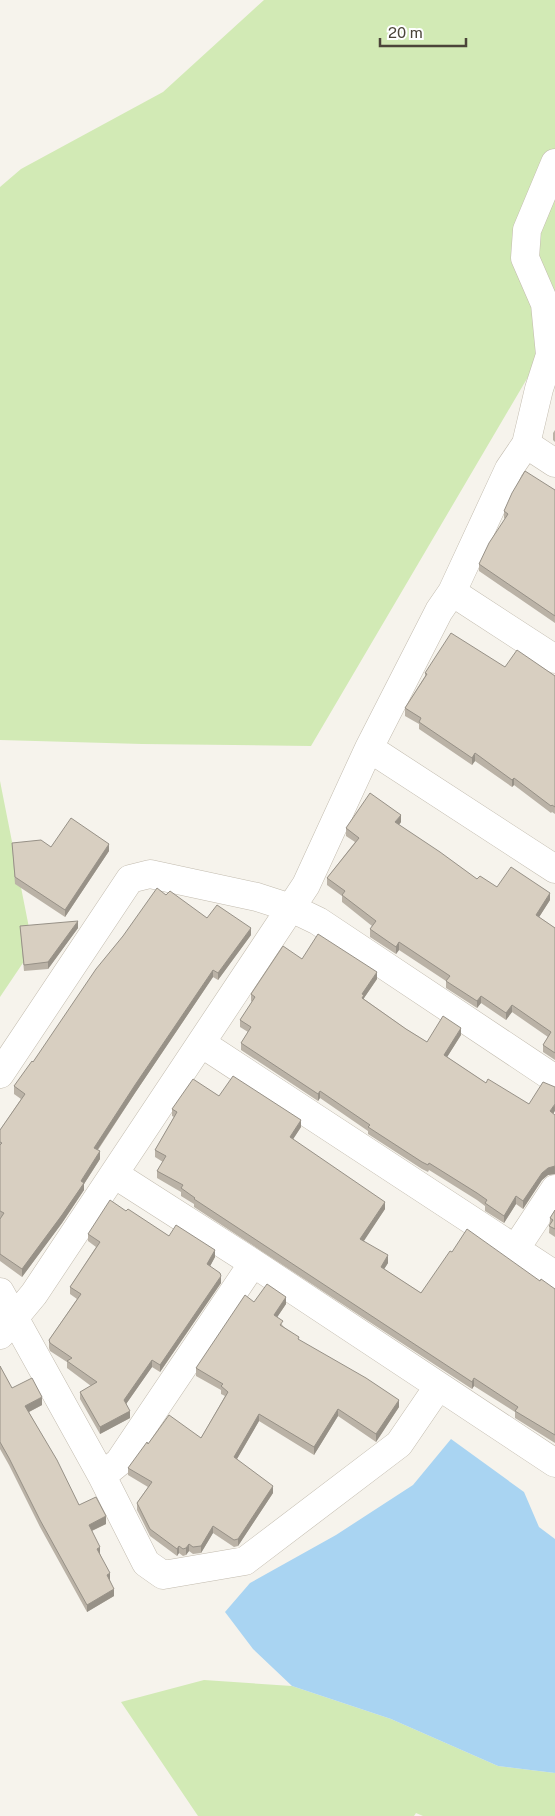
<svg xmlns="http://www.w3.org/2000/svg" width="555" height="1816" font-family="'Public Sans',sans-serif">
	<rect width="100%" height="100%" fill="#f6f3ec"/>
	<path fill="#d2eab5" d="M264 0H555V331L311 746 142 744 0 740V187L21 169 163 92Z
		M0 781 33 948 0 997Z
		M204 1680 292 1686 391 1719 498 1766 555 1773V1816H423L416 1813 414 1816H198L121 1702Z"/>
	<path fill="#a9d4f2" d="M451 1439 524 1492 539 1527 555 1539V1773L498 1766 391 1719 292 1686 253 1649 225 1612 250 1583 336 1535 413 1485Z"/>
	<g fill="none" stroke-linecap="round" stroke-linejoin="round">
		<defs>
			<path id="minor" d="M526 444 555 463
				M452 592 555 659
				M369 748 555 869
				M201 1043 555 1275
				M0 1074 130 879 150 874 257 897 291 908 318 921 555 1079
				M114 1174 253 1263 555 1463
				M516 1248 555 1189
				M0 1292 102 1476 146 1563 163 1575 245 1561 399 1444 438 1387
				M0 1335 34 1294 306 885 369 748 439 611 452 592 509 469 526 444 539 389 550 355 545 304 525 258 527 230 555 163
				M102 1476 119 1462 253 1263"/>
		</defs>
		<use href="#minor" stroke="#c2bbae" stroke-width="29"/>
		<use href="#minor" stroke="#fff" stroke-width="28"/>
	</g>
	<path fill="#bab2a6" d="M555 430V442L553 440V433Z
		M555 490V623L479 571V564L505 519 504 518V511Z
		M505 667 555 676V814L552 812 551 813 514 785 512 787 475 761 472 765 419 729V724L405 716V708L425 676V673Z
		M401 822 399 825 477 879 497 887 550 900 539 917 555 928V1060L543 1052V1045L548 1037 512 1012 506 1020 481 1003 477 1008 446 988V981L399 950 396 954 370 937V929L372 926 342 902V896L327 885V878L355 842 346 836V828Z
		M12 843 51 847 109 851 65 917 15 884Z
		M166 895 207 918 251 935 218 980 213 977 135 1093 98 1150 100 1159 84 1184V1190L62 1223 22 1277 0 1261V1130L21 1099 14 1094V1086Z
		M20 926 78 928 48 969 24 971Z
		M302 959 377 979 364 998V999L406 1029 427 1042 461 1035 447 1057 486 1083 529 1104 555 1115V1174L548 1175 542 1180 523 1209 516 1204 504 1223 485 1211V1206L477 1200 429 1170 428 1172 422 1169 368 1134V1131L320 1098 318 1101 241 1050V1043L248 1032 240 1027V1020L252 1002 251 1001V994Z
		M219 1096 301 1127 293 1139 385 1209 363 1241 388 1263 384 1269 421 1293 452 1252 540 1281 555 1289V1443L515 1418V1412L474 1386 472 1389 194 1207V1204L181 1196V1192L157 1178V1171L163 1162 155 1157V1150L174 1117 172 1116V1109Z
		M555 1210V1237L549 1233 550 1218Z
		M126 1211 169 1236 215 1257 210 1266 221 1283 160 1372 152 1367 126 1404 130 1418 100 1434 80 1399V1392L91 1386 67 1368V1362L50 1351 49 1348V1340L77 1299 70 1294V1287L96 1247 88 1241V1234Z
		M254 1302 286 1304 277 1317 283 1326 299 1340 399 1407 376 1442 338 1416 314 1455 259 1421 237 1459 273 1493 238 1546 234 1547 213 1533 201 1553 193 1554 189 1551 186 1555 183 1556 179 1553 177 1556 150 1536 137 1510V1503L148 1487 128 1475V1468L148 1444 201 1438 225 1396 221 1394V1390L196 1376V1368Z
		M0 1366 12 1388 42 1405 29 1412 79 1505 106 1524 92 1531 110 1581 114 1596 87 1612 40 1527 9 1465 0 1449Z"/>
	<path fill="#979187" d="M475 753V761L472 765V758Z
		M514 778V785L512 787V780Z
		M401 815V822L395 830V822Z
		M109 844V851L65 917V910Z
		M550 893V900L536 922V915Z
		M78 921V928L48 969V962Z
		M251 928V935L218 980V973Z
		M399 942V950L396 954V947Z
		M213 970V977L135 1093 94 1155V1148L135 1085Z
		M377 972V979L364 998V1002L362 1005V994Z
		M481 996V1003L477 1008V1001Z
		M512 1005V1012L506 1020V1013Z
		M461 1028V1035L444 1062V1055Z
		M320 1091V1098L318 1101V1094Z
		M555 1104V1111L550 1119V1111Z
		M301 1120V1127L290 1144V1137Z
		M100 1151V1159L84 1184V1190L62 1223 22 1277V1269L81 1181Z
		M555 1166V1174L548 1175 542 1180 523 1209V1201L542 1173 548 1168Z
		M516 1196V1204L504 1223V1216Z
		M385 1202V1209L360 1247V1239Z
		M215 1250V1257L207 1272V1264Z
		M388 1255V1263L381 1274V1267Z
		M221 1276V1283L160 1372V1365Z
		M286 1297V1304L274 1322V1315Z
		M152 1360V1367L124 1407V1400Z
		M474 1378V1386L472 1389V1382Z
		M42 1397V1405L25 1414V1406Z
		M399 1400V1407L376 1442V1434Z
		M338 1409V1416L314 1455V1447Z
		M130 1411V1418L100 1434V1427Z
		M259 1414V1421L234 1464V1457Z
		M273 1486V1493L238 1546V1539Z
		M106 1516V1524L89 1532V1525Z
		M213 1526V1533L201 1553V1546Z
		M189 1544V1551L186 1555V1548Z
		M179 1546V1553L177 1556V1549Z
		M100 1547V1555L97 1549Z
		M110 1573V1581L107 1583V1575Z
		M114 1589V1596L87 1612V1605Z"/>
	<path fill="#d8cfc1" stroke="#979187" d="M525 471 555 490V616L479 564 489 543 508 514 504 511 512 493Z
		M451 633 505 667 517 650 555 676V807L552 805 551 806 514 778 512 780 475 753 472 758 419 722 421 718 405 708 427 674 425 673Z
		M370 793 401 815 395 822 440 852 477 879 480 876 497 887 511 867 550 893 536 915 555 928V1053L543 1045 551 1032 512 1005 506 1013 481 996 477 1001 446 981 450 976 399 942 396 947 370 929 376 921 342 895 345 891 327 878 359 838 346 828Z
		M71 818 109 844 65 910 15 877 12 843 41 840 51 847Z
		M157 888 166 895 170 891 207 918 217 905 251 928 218 973 213 970 135 1085 94 1148 100 1151 81 1181 84 1183 62 1215 22 1269 0 1254V1219L4 1213 0 1211V1145L2 1143 0 1142V1130L25 1094 14 1086 32 1061 33 1062 96 969 123 936Z
		M78 921 48 962 24 965 20 926Z
		M318 934 377 972 362 994 364 995 362 998 406 1029 427 1042 443 1016 461 1028 444 1055 486 1083 488 1079 529 1104 543 1082 555 1087V1104L550 1111 555 1115V1166L548 1168 542 1173 523 1201 516 1196 504 1216 485 1203 487 1200 477 1193 429 1163 428 1165 422 1162 368 1127 370 1125 320 1091 318 1094 241 1043 251 1027 240 1020 255 997 251 994 283 946 302 959Z
		M233 1076 301 1120 290 1137 385 1202 360 1239 388 1255 381 1267 421 1293 450 1251 452 1252 467 1229 540 1281 541 1279 555 1289V1435L515 1411 518 1407 474 1378 472 1382 194 1199 195 1198 181 1188 183 1185 157 1171 166 1156 155 1150 177 1112 172 1109 193 1079 219 1096Z
		M110 1200 126 1211 128 1209 169 1236 176 1225 215 1250 207 1264 220 1273 221 1276 160 1365 152 1360 124 1400 130 1411 100 1427 80 1392 97 1382 67 1361 72 1358 50 1343 49 1340 81 1294 70 1287 100 1242 88 1234Z
		M555 1210V1229L549 1226 553 1220 550 1218Z
		M267 1284 286 1297 274 1315 283 1321 280 1325 299 1337 298 1339 366 1378 399 1400 376 1434 338 1409 314 1447 259 1414 234 1457 273 1486 238 1539 234 1540 213 1526 201 1546 193 1547 189 1544 186 1548 183 1549 179 1546 177 1549 150 1529 137 1503 152 1482 128 1468 147 1442 148 1444 169 1415 201 1438 228 1392 221 1386 223 1384 196 1368 245 1295 254 1302Z
		M0 1366 12 1388 32 1378 42 1397 25 1406 57 1460 79 1505 96 1497 106 1516 89 1525 100 1547 97 1549 110 1573 107 1575 114 1589 87 1605 40 1520 9 1458 0 1442Z"/>
	<path d="M380 38v8h86v-8" fill="none" stroke="#4b4439" stroke-width="2.5"/>
	<text x="388" y="38" font-size="15" fill="#4b4439" stroke="#ffffff" stroke-width="4" paint-order="stroke">20 m</text>
</svg>
